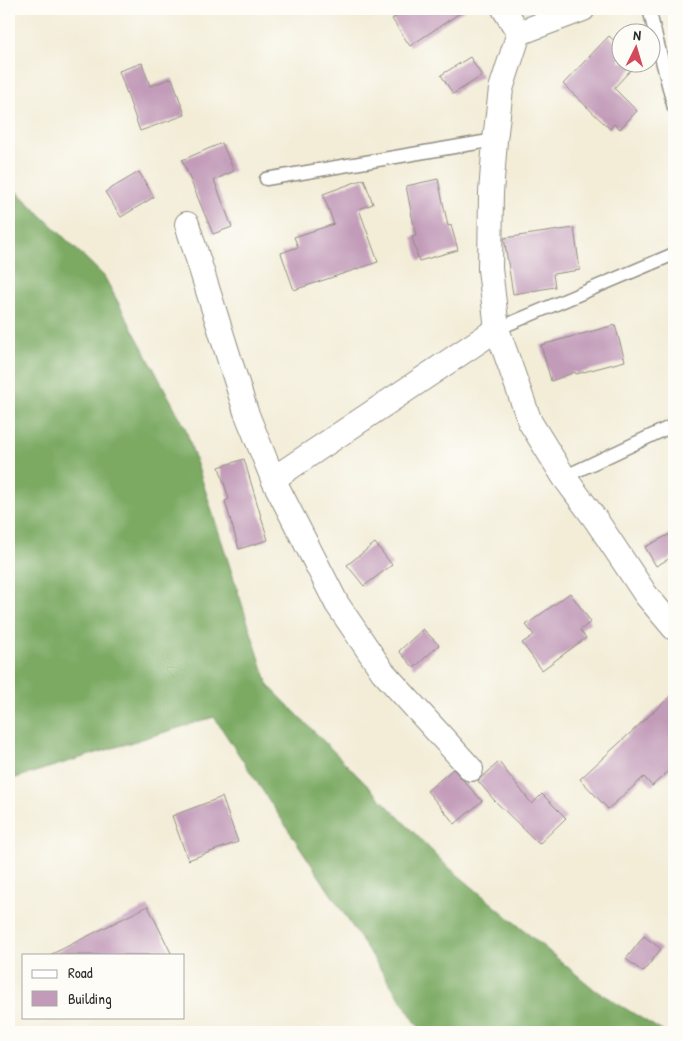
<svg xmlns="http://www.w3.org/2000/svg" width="683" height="1041" font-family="'Patrick Hand',sans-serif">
	<rect width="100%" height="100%" fill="#fdfcf7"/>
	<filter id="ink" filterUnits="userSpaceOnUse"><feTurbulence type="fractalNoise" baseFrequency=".02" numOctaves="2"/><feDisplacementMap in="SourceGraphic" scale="10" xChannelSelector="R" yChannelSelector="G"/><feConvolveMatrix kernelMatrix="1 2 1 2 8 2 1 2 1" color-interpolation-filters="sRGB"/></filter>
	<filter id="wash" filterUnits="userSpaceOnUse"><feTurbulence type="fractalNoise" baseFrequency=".0096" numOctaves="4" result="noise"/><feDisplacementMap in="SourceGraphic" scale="20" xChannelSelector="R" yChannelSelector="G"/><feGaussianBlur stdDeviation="1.12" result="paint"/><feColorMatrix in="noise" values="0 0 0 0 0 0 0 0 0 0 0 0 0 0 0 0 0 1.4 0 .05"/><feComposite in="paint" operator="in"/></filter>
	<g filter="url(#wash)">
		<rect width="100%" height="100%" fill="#f3edd8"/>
		<path fill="#7baa63" stroke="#536a47" d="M9 184 104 276 185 427 268 685 446 865 595 990 664 1032H422L214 717 9 780Z"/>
		<g id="blocks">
			<path fill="#c29bb9" d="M408 9H466L410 46 392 19Z
				M609 36 620 46V62H638L614 88 637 111 620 129 614 124 610 129 563 84Z
				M470 57 482 76 453 94 441 75Z
				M142 63 150 86 172 78 185 115 140 131 119 71Z
				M222 143 234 171 214 180 232 227 213 234 182 160Z
				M139 172 154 197 121 217 105 192Z
				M364 179 373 204 359 209 378 262 294 290 281 253 298 247 294 237 334 224 323 194Z
				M438 179 448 226 451 225 458 250 419 261 412 237 416 236 406 186Z
				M574 228 580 270 553 274 555 287 513 294 504 238Z
				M615 325 625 361 576 374 575 372 551 381 541 345Z
				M244 459 268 540 239 549 225 501 229 499 219 467Z
				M674 532V556L656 566 645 547Z
				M375 543 392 565 364 586 347 565Z
				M570 593 591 622 580 630 586 638 542 670 522 643 534 635 526 625Z
				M423 629 439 645 414 668 399 651Z
				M674 693V766L652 786 644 777 608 809 580 779Z
				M499 762 532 804 542 794 566 818 539 844 494 800 478 781Z
				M453 769 482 801 455 824 427 791Z
				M222 797 238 842 188 860 172 816Z
				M148 906 172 955H50Z
				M644 936 661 949 643 972 626 959Z"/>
		</g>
	</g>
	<g filter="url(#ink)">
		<use href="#blocks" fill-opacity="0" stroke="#8f8c82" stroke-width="1"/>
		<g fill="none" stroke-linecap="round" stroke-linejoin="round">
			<defs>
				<path id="service" d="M649 9 674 108
					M266 179 495 140
					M497 329 674 254
					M564 477 674 425"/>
				<path id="minor" d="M504 9 519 33 501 89 495 140 491 193 490 269 497 329 530 422 564 477 596 520 646 595 674 628
					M519 33 583 9
					M187 224 246 412 273 479 337 604 383 672 471 769
					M273 479 497 329"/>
			</defs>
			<use href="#service" stroke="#8f8c82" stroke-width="15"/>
			<use href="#minor" stroke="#8f8c82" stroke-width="26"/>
			<use href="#service" stroke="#fff" stroke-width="12"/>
			<use href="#minor" stroke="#fff" stroke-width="24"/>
		</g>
	</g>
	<rect width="683" height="1041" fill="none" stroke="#fdfcf7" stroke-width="30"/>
	<rect x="22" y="954" width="162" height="65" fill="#fdfcf7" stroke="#a9a8a5"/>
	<rect x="32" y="970" width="25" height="8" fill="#ffffff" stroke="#a9a8a5"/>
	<text x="68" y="978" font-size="15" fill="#2b2b2b">Road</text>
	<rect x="32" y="991" width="25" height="15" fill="#c29bb9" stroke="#a9a8a5"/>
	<text x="68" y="1004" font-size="15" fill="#2b2b2b">Building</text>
	<g transform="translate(636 48) rotate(5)"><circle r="24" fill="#fdfcf7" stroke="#a9a8a5"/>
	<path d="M0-4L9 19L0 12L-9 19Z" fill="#d1495b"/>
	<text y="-8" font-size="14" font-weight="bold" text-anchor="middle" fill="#2b2b2b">N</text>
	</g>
</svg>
